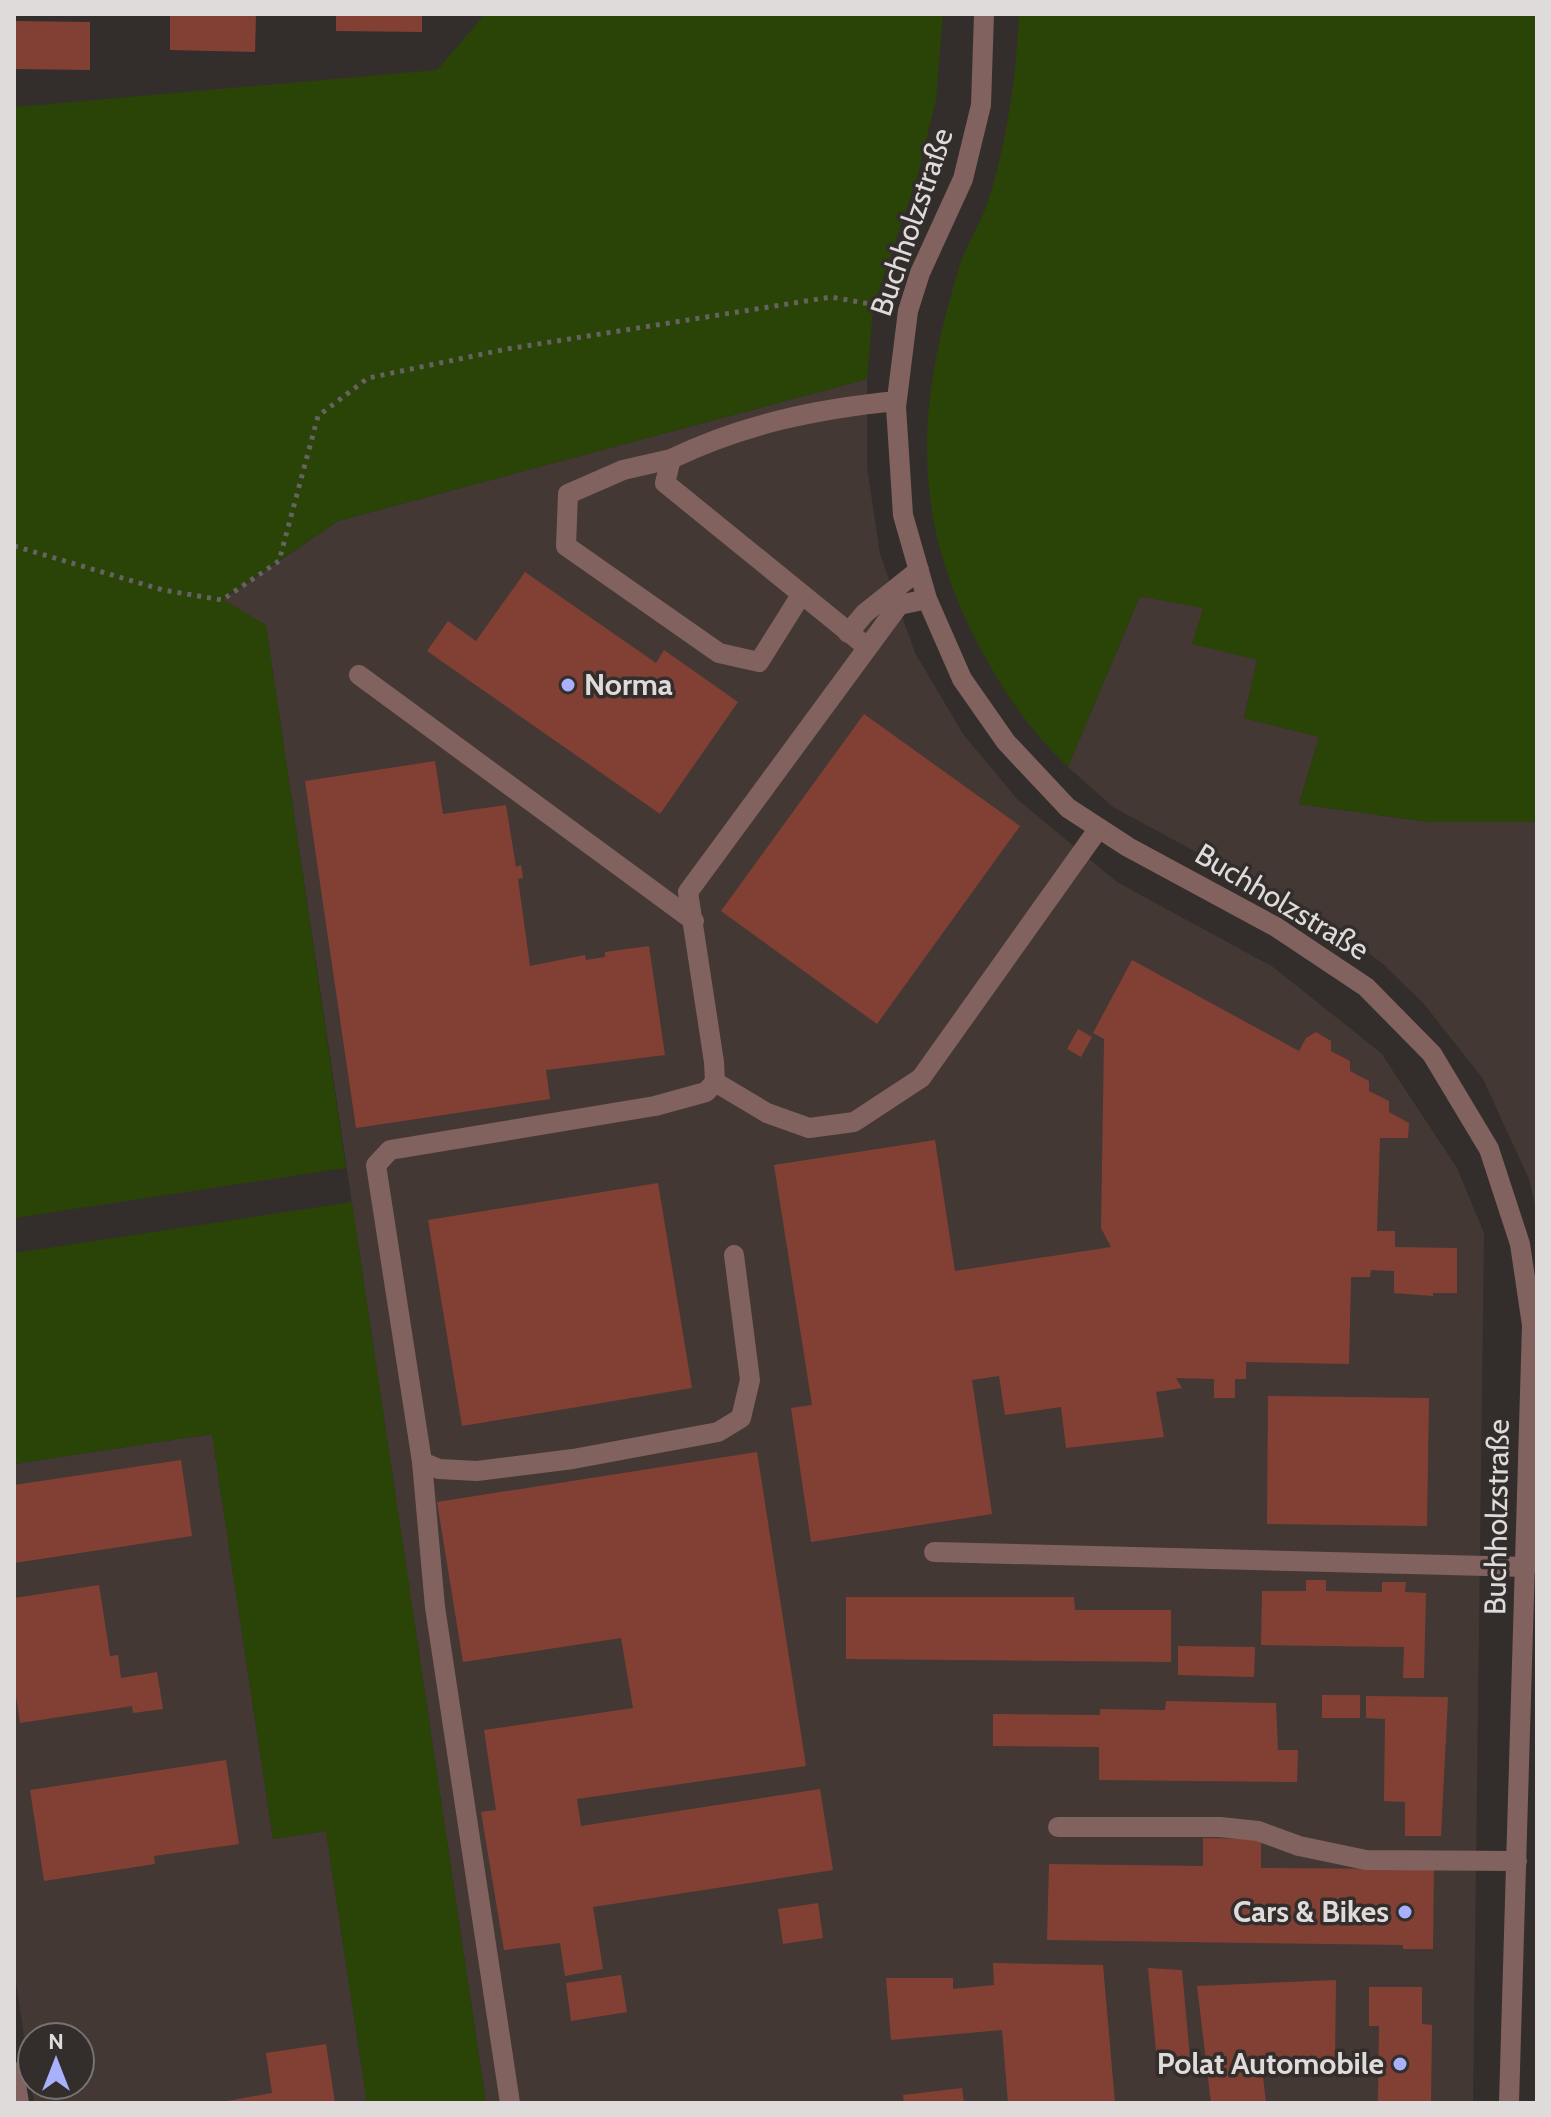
<svg xmlns="http://www.w3.org/2000/svg" width="1551" height="2117" font-family="Cabin,sans-serif">
	<rect width="100%" height="100%" fill="#332e2c"/>
	<path fill="#433834" fill-rule="evenodd" d="M867 379V467L880 554 915 653 963 734 1018 800 1117 882 1273 967 1381 1053 1457 1168 1484 1233 1473 2103H486L266 626 222 600 338 521Z
		M1140 596 1204 608 1257 660 1244 718 1319 737 1299 804 1429 822H1537V1214L1529 1179 1483 1079 1424 1004 1383 964 1329 924 1113 807 1068 767Z
		M212 1434 273 1839 326 1831 367 2103H34L14 1969V1464ZM32 2037H80V2085H32Z"/>
	<path fill="#2a4306" d="M485 14H943L936 100 917 178 873 308 867 379 338 521 222 599 266 625 346 1168 14 1218V107L437 70Z
		M1019 14H1537V822H1429L1299 804 1319 737 1244 718 1257 660 1192 644 1203 608 1140 596 1068 767C1025 727 993 676 968 624 910 503 920 396 958 271 964 248 979 227 987 204 1007 144 1016 78 1019 14Z
		M352 1202 486 2103H367L326 1831 273 1839 212 1434 14 1464V1253Z"/>
	<path fill="#824034" d="M170 14H256L255 52 170 50Z
		M336 14H422V32L336 31Z
		M14 21 90 22V70L14 69Z
		M525 572 656 663 664 650 738 702 660 814 427 651 448 621 476 641Z
		M864 714 1020 826 877 1024 721 911Z
		M435 761 443 814 506 805 516 867 521 865 523 878 518 879 530 966 585 955 586 960 605 957V952L649 946 665 1055 546 1070 550 1099 356 1128 305 781Z
		M1132 960 1299 1051 1306 1038 1316 1032 1331 1041V1051L1350 1061V1071L1369 1081V1091L1389 1101V1112L1409 1123 1408 1138H1380L1377 1231H1395V1247L1457 1248V1293H1433V1296L1394 1293V1271L1371 1270 1370 1277H1351L1349 1364 1246 1362V1379H1235V1398H1214V1379L1176 1378 1182 1388 1156 1392 1164 1437 1066 1448 1061 1407 1005 1415 999 1376 972 1380 992 1514 811 1542 791 1408 812 1405 774 1165 935 1140 955 1271 1111 1247 1101 1228 1104 1039 1093 1033Z
		M1078 1029 1092 1037 1081 1057 1067 1049Z
		M658 1183 692 1388 462 1426 428 1220Z
		M1268 1396 1429 1398 1427 1526 1267 1524Z
		M757 1452 806 1766 577 1799 581 1826 820 1789 833 1870 593 1907 603 1969 565 1976 560 1943 504 1950 481 1812 496 1810 484 1730 633 1708 621 1638 463 1662 437 1502Z
		M181 1460 192 1536 14 1563V1485Z
		M1306 1580H1326V1591L1382 1592V1582H1406L1405 1592 1426 1593 1424 1678H1403L1404 1647 1261 1645 1262 1591H1306Z
		M99 1585 110 1656 118 1655 121 1678 157 1672 163 1709 133 1713 132 1706 126 1707 20 1723 14 1683V1598Z
		M846 1597H1074L1075 1610H1171V1662L846 1659Z
		M1178 1646 1255 1647 1254 1677 1178 1675Z
		M1322 1695H1360V1718H1322Z
		M1366 1696 1448 1697 1441 1836H1405V1802L1384 1801 1385 1719 1366 1718Z
		M1166 1701 1276 1703 1278 1750H1298L1297 1782 1099 1780V1747L993 1746V1714L1100 1715V1709L1165 1710Z
		M226 1760 239 1844 154 1856 155 1864 44 1881 30 1790Z
		M1203 1838 1261 1839V1868L1404 1869 1434 1866 1433 1949H1403V1945L1047 1940 1049 1864 1203 1866Z
		M818 1903 823 1938 783 1944 778 1909Z
		M993 1963 1103 1965 1115 2103H1008L1002 2030 891 2040 886 1978H953V1989L994 1985Z
		M1148 1968 1182 1970 1190 2058 1157 2061Z
		M621 1975 627 2012 571 2021 566 1983Z
		M1336 1980 1335 2059 1261 2058 1266 2103H1211L1197 1986Z
		M1369 1987H1422V2024L1432 2025 1431 2103H1378L1379 2026H1369Z
		M326 2044 335 2103H216L272 2093 266 2053Z
		M962 2088 964 2103H904L903 2095Z"/>
	<g fill="none" stroke-linecap="round" stroke-linejoin="round">
		<path stroke="#666260" stroke-width="5" stroke-dasharray="4 6" stroke-linecap="butt" d="M14 546 163 590 222 600 279 561 318 416 368 378 507 349 831 297 882 306"/>
		<path stroke="#82625e" stroke-width="20" d="M984 14 981 105 963 179 920 273 908 311 896 407 903 515 927 599 962 679 1006 742 1068 808 1128 847 1276 927 1366 987 1432 1054 1489 1149 1520 1244 1532 1325 1509 2103
			M671 459 623 470 568 494 566 546 719 653 759 662 801 595
			M848 633 865 613 919 570
			M867 647 665 483 671 459C743 424 817 409 896 401
			M359 675 694 921
			M715 1082 767 1113 809 1128 854 1122 921 1078 1099 828
			M734 1255 750 1380 741 1418 718 1432 573 1459 477 1471 439 1469 422 1462 376 1165 390 1150 655 1106 706 1092 715 1082 714 1062 688 892 899 605 927 599
			M422 1462 435 1607 510 2103
			M934 1552 1527 1567
			M1058 1827H1220L1258 1831 1299 1846 1366 1860 1517 1861
			M14 2072 19 2103"/>
	</g>
	<g fill="#a9b0fc" stroke="#332e2c" stroke-width="3">
		<circle cx="568" cy="685" r="8"/>
		<circle cx="1405" cy="1912" r="8"/>
		<circle cx="1400" cy="2064" r="8"/>
	</g>
	<g text-anchor="middle" stroke-width="7" stroke-linejoin="round" paint-order="stroke">
		<g font-size="30" fill="#dedbda" stroke="#332e2c">
			<text transform="translate(912 222) rotate(-71)" y="10">Buchholzstraße</text>
			<text transform="translate(1282 902) rotate(31)" y="10">Buchholzstraße</text>
			<text transform="translate(1497 1517) rotate(-89)" y="10">Buchholzstraße</text>
		</g>
		<g font-size="30" font-weight="bold" fill="#dedbda" stroke="#332e2c" text-anchor="end">
			<text x="584" y="695" text-anchor="start">Norma</text>
			<text x="1389" y="1922">Cars &amp; Bikes</text>
			<text x="1384" y="2074">Polat Automobile</text>
		</g>
	</g>
	<rect width="1551" height="2117" fill="none" stroke="#dedbda" stroke-width="32"/>
	<g transform="translate(56 2061)"><circle r="38" fill="#332e2c" stroke="#777372" stroke-width="2"/>
	<path d="M0-6L14 30L0 20L-14 30Z" fill="#a9b0fc"/>
	<text y="-12" font-size="22" font-weight="bold" text-anchor="middle" fill="#dedbda">N</text>
	</g>
</svg>
